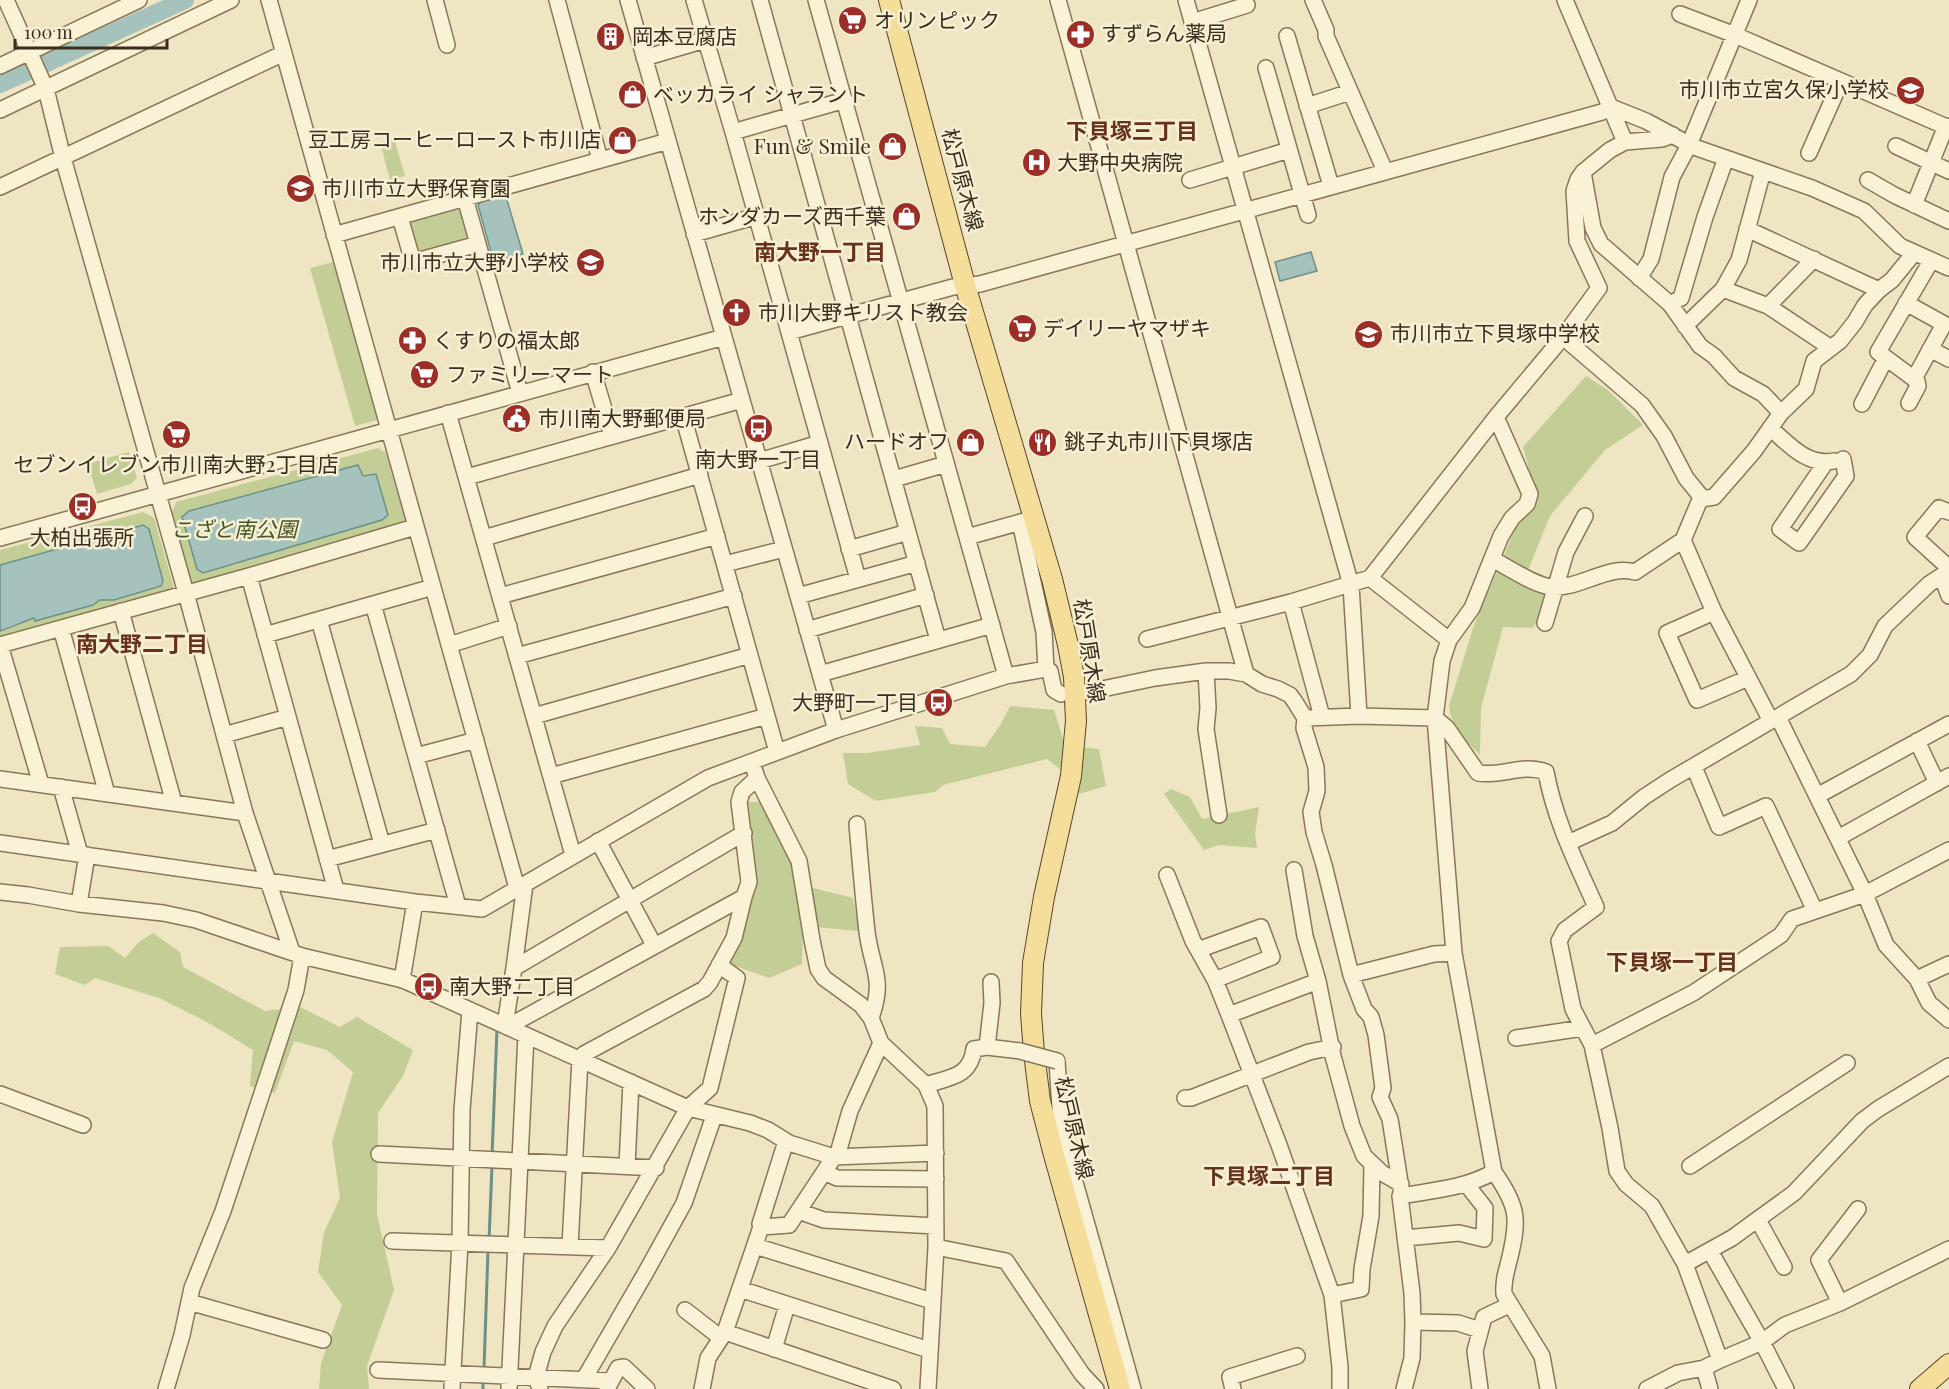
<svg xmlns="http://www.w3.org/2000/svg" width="1949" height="1389" font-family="'Playfair Display','Noto Sans JP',serif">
	<rect width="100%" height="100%" fill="#efe5c3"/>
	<path fill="#c3ce96" d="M394 138 405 176 390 180 380 142Z
		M462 206 472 242 414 258 404 222Z
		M333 262 378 420 355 426 310 268Z
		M1586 376 1608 390 1643 425 1605 450 1550 516 1524 580 1550 599 1533 628 1503 627 1481 708 1480 755C1465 739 1452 728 1449 706L1474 625 1507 548 1532 480 1523 447Z
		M378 448 389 455 409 523 196 585 191 582 172 513 176 502Z
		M129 452 137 478 131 484 97 494 88 464Z
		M143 512 154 518 174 588 172 592 0 640V550Z
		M1010 706 1054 710 1065 745 1099 749 1106 786 1079 794 1076 777 1061 770 1047 759 943 785 935 792 876 801 848 784 843 753H867L920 745 915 726 942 728 950 744 985 747 1001 724Z
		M1171 789 1190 797 1202 819 1259 807 1255 834 1257 848 1219 845 1204 850 1164 794Z
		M748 802H762L790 855 797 884 853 898 859 931 803 926 802 964 769 978 730 964 748 913 753 866Z
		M153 933 180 952 183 967 265 1011 300 1007 340 1027 357 1017 413 1050 403 1076 378 1113 377 1214 394 1290 367 1366 369 1389H319L321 1363 342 1305 318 1272 324 1232 340 1198 332 1142 353 1072 327 1050 294 1041 275 1093 250 1086 253 1050 207 1022 159 998 95 978 85 985 55 974 60 947 108 946 125 958 139 942Z"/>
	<path fill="#a5c2bc" stroke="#6c918a" stroke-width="1.5" d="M503 197 507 200 523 254 494 263 478 205 482 201Z
		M1311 252 1317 271 1280 281 1275 262Z
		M358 465 363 476 376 474 388 515 382 520 203 573 197 569 182 517 189 511Z
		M143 525 149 529 163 581 161 586 114 600H100L93 605 35 621 34 618C22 622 13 627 0 631V565Z"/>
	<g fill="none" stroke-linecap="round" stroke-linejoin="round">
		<path stroke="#6c918a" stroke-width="3" d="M492 1156 497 1029
			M489 1240 492 1166
			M484 1369 488 1250
			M483 1389V1379"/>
		<path stroke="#a5c2bc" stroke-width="18" d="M0 84 185 0"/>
		<defs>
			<path id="minor" d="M6 0 46 89 63 158 186 593 245 813 292 952
				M269 0 517 888
				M435 0 447 45
				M557 0 600 160
				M628 0 836 730
				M694 0 733 132 858 579
				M760 0 938 640
				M816 0 1006 676
				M1058 0 1246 674
				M1186 0 1351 585 1359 716
				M1313 0 1326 30V36L1385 171
				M1565 0 1625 142
				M1680 14 1735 35 1949 128
				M1192 22 1247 5
				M1287 36 1331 186
				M644 58 705 40
				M0 66 139 0
				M1266 68 1308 215
				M1307 106 1350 92
				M0 110 231 0
				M733 132 845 100
				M1896 146 1949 171
				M1809 153 1841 81
				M1583 172 1593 228 1601 244 1670 304 1700 346 1714 356 1734 378 1763 394 1781 413
				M1190 180 1289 150
				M1868 180 1894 195 1949 221
				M0 187 284 53
				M465 198 520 393
				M1914 205 1946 126
				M400 217 413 262 478 244
				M1747 229 1879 290
				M694 234 757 216
				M334 235 668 141
				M1639 278 1651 259 1672 177 1689 145 1749 0
				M1723 289 1768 306 1831 348
				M1906 303 1944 324 1914 379
				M1670 304 1681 298 1705 217 1726 158
				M1768 306 1814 259
				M1685 326 1723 289 1739 260 1763 171
				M789 332 953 287 980 284 1602 112 1611 107 1646 121 1694 147 1812 188 1864 211 1900 246 1949 268
				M1563 337 1642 405 1664 436 1686 478 1703 499
				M1930 349 1949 359
				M593 372 612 436
				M1909 403 1918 386 1917 381 1878 352 1931 261
				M1862 404 1886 358
				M448 413 573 855
				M683 416 777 752
				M1496 417 1530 494 1527 504 1512 518 1501 536 1472 608 1449 640 1442 661 1435 718 1454 953 1494 1172C1519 1207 1519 1220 1509 1261 1506 1272 1503 1282 1504 1294L1542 1356 1548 1389
				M1770 428C1789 444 1806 466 1834 461
				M759 461 820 443
				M1826 462 1780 529 1799 543 1846 476 1843 459
				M467 477 742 400
				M894 479 946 464
				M1949 512 1939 508 1915 537 1949 568
				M1020 522 1044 632 1046 669
				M967 537 1028 520
				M0 538 724 337
				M484 538 700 475
				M1683 540 1714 612 1771 721
				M849 549 908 532
				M1492 559C1508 567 1535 586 1552 587 1580 589 1609 564 1635 572L1683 540 1699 502 1701 499 1714 497 1754 451 1781 413 1806 389 1814 361 1840 341 1855 322 1865 305 1879 290 1892 280 1914 253
				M725 564 784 549
				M249 576 336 890
				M1942 577 1949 596
				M1370 578 1449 640
				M500 596 717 536
				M798 596 917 563
				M1291 602 1322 717
				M373 604 458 906
				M121 611 174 803
				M1714 612 1667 633 1697 700 1748 678
				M319 620 382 844
				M1545 623 1566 552 1585 516
				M61 628 107 794
				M807 630 926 595
				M265 635 433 587
				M1147 639 1291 602 1370 578 1496 417 1563 337 1599 288 1577 241 1574 191 1578 179 1583 172 1610 150 1625 142 1662 139 1673 135
				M0 645 249 576 415 527
				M0 645 41 784
				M449 645 509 626
				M517 656 734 596
				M1206 671 1208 708 1206 729 1219 815
				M820 674 992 625
				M1088 692 1155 678 1206 671H1229L1246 674 1262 684 1278 689 1290 695 1295 702 1305 718 1304 728 1316 767 1317 791 1311 812 1314 832 1324 865 1351 975 1364 1009 1371 1017 1376 1035 1383 1088 1380 1097 1390 1119 1402 1195
				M534 716 750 655
				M1778 717 1865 894 1886 945 1917 979 1929 1003 1949 1020
				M1305 718 1359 716 1435 718 1447 728 1478 773C1501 777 1524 763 1546 772 1555 821 1576 862 1596 907L1565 930 1559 941 1573 1009 1592 1045 1610 1128 1617 1171 1626 1184 1652 1206 1685 1264 1720 1360 1704 1368 1678 1373 1647 1389
				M224 735 288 717
				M1917 741 1937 783
				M416 756 476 740
				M752 762 757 778 799 861 812 940 818 969 824 978 861 1005 871 1018 881 1043 926 1085 935 1106 936 1247 928 1389
				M1694 767 1719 827 1766 806 1815 911
				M551 776 767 716
				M0 779 245 813
				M61 787 80 854
				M1817 796 1949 724
				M857 824C860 860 863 896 867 932 872 970 885 978 871 1018
				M1838 838 1949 776
				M598 841 654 945
				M0 843 415 902 482 909 708 778 836 730 1006 676 1046 669 1050 671 1054 690 1061 694
				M1568 843 1612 823 1644 797 1670 780 1851 674 1870 655 1885 626 1929 584 1949 571
				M327 859 437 830
				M1294 870 1305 936 1318 981 1333 1056 1352 1126 1364 1156 1382 1173 1401 1184
				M1167 875 1193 941 1215 980 1229 1015 1279 1145 1332 1295 1340 1367V1389
				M0 892 28 895 79 904 163 913 196 920 302 956 403 980 688 1108 750 1123 768 1130 789 1143 834 1157 838 1153 850 1111 881 1043
				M79 904 87 855
				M1198 950 1261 927 1272 957 1215 980
				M514 968 744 833
				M1351 975 1434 954 1454 953
				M1917 979 1949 964
				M402 980 415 902
				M1229 1015 1318 981
				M505 1025 514 968 525 884
				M507 1027 744 897
				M1516 1038 1583 1028
				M1592 1045 1693 993 1781 935 1792 919 1865 894 1949 850
				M987 1047 992 1003 991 982
				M1057 1061 1061 1124 1065 1147 1113 1317
				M926 1085C951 1077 970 1077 974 1049L987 1047 1020 1051
				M0 1094 83 1125
				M1185 1098H1191L1309 1052 1333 1047
				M379 1154 656 1168
				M627 1166 631 1082
				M1690 1166 1847 1063
				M824 1172 837 1178 936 1179
				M798 1211 824 1220 936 1226
				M1758 1220 1784 1267
				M761 1227 760 1224 786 1141
				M1405 1238 1459 1233 1484 1239 1485 1208 1467 1185
				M392 1241 608 1248
				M570 1246 580 1059 584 1054 704 989 710 982 734 938 744 897 749 882 739 802 742 792 757 778
				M755 1246 932 1301
				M936 1247 1006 1261 1082 1374 1096 1389
				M1710 1251 1762 1342 1786 1389
				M1685 1264 1732 1238 1794 1193 1862 1121 1878 1109 1949 1066
				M740 1289 929 1350
				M1332 1295 1361 1289 1362 1269 1371 1216 1372 1165
				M189 1302 323 1340
				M1840 1303 1819 1260 1858 1209
				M685 1310 721 1338
				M1103 1320 1113 1317 1133 1389
				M1413 1322 1458 1323 1480 1330
				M725 1332 893 1389
				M774 1349 787 1305
				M1720 1360 1762 1342 1785 1325 1840 1303 1949 1249
				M1704 1368 1710 1389
				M378 1370 611 1381
				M584 1379 646 1272 684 1203 714 1116
				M166 1389 182 1335 192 1288 223 1211 272 1063 296 990 302 956
				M452 1389 460 1242 462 1110 470 1010
				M509 1389 526 1035
				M540 1389 536 1377 543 1352 555 1326 608 1248 688 1108 710 1088 737 978 719 965
				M607 1389 618 1368 624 1367 647 1389
				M702 1389 708 1358 725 1332 761 1227 789 1225 834 1157 936 1153
				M1233 1389 1230 1377 1297 1356
				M1404 1389 1412 1358 1413 1322 1412 1293 1400 1196C1435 1190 1462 1189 1494 1172
				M1480 1389 1475 1351 1484 1317 1509 1305"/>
			<path id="major" d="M889 0 965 285 1052 579 1068 645 1074 677 1076 721 1071 776 1044 897 1033 963 1031 1014 1034 1053 1040 1101 1054 1155 1120 1389
				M1920 1389 1949 1364"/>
		</defs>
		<use href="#minor" stroke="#8a7759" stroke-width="18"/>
		<use href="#major" stroke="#58442d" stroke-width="22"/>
		<use href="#minor" stroke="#faf2d7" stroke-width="15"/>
		<use href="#major" stroke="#f4de9a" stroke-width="20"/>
		<defs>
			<path id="minor-bridge" d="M1020 1051 1057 1061"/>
		</defs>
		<use href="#minor-bridge" stroke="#8a7759" stroke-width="18" stroke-linecap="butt"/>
		<use href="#minor-bridge" stroke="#faf2d7" stroke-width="15"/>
	</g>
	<defs>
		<symbol id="supermarket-disc" viewBox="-11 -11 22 22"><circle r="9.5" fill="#9b2f27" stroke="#f6efd3"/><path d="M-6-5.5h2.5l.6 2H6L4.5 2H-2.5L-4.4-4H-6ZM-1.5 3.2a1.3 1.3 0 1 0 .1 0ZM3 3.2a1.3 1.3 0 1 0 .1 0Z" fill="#fff"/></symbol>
		<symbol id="pharmacy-disc" viewBox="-11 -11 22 22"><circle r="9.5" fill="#9b2f27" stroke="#f6efd3"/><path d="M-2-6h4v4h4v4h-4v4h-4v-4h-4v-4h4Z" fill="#fff"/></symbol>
		<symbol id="building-disc" viewBox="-11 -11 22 22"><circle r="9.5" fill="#9b2f27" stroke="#f6efd3"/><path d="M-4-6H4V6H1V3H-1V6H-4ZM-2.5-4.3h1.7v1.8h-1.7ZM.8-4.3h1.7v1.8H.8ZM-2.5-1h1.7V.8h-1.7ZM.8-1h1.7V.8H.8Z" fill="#fff"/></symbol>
		<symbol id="school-disc" viewBox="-11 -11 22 22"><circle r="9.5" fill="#9b2f27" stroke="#f6efd3"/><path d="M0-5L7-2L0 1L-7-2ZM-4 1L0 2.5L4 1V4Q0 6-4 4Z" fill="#fff"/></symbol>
		<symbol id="shop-disc" viewBox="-11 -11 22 22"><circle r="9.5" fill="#9b2f27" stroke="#f6efd3"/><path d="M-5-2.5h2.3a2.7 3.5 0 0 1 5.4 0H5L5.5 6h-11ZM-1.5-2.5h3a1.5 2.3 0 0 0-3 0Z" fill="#fff"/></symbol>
		<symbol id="hospital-disc" viewBox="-11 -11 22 22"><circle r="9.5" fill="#9b2f27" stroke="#f6efd3"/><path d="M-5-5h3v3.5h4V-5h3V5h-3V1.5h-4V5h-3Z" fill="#fff"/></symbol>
		<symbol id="church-disc" viewBox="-11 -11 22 22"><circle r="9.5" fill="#9b2f27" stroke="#f6efd3"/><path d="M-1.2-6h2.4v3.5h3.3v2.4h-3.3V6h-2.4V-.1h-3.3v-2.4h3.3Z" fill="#fff"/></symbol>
		<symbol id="civic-disc" viewBox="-11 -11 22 22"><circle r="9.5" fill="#9b2f27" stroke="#f6efd3"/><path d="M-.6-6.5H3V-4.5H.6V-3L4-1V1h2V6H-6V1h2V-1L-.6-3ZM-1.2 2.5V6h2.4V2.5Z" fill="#fff"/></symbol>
		<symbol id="bus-disc" viewBox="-11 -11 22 22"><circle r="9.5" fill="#9b2f27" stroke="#f6efd3"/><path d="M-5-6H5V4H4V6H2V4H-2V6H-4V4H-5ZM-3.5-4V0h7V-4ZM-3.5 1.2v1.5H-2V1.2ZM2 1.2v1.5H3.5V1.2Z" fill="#fff"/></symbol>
		<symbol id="restaurant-disc" viewBox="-11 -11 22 22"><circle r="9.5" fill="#9b2f27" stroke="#f6efd3"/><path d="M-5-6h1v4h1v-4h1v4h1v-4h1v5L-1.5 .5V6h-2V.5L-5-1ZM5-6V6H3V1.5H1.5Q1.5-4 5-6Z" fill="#fff"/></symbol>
	</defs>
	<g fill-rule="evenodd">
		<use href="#supermarket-disc" x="836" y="4" width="33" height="33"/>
		<use href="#pharmacy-disc" x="1064" y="18" width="33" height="33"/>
		<use href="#building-disc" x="594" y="20" width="33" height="33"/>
		<use href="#school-disc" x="1894" y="74" width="33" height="33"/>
		<use href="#shop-disc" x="616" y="78" width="33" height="33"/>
		<use href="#shop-disc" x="606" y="124" width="33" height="33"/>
		<use href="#shop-disc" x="876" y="130" width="33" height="33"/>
		<use href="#hospital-disc" x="1020" y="146" width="33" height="33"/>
		<use href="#school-disc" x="284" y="172" width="33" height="33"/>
		<use href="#shop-disc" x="890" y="200" width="33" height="33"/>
		<use href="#school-disc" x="574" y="246" width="33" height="33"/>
		<use href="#church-disc" x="720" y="296" width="33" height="33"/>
		<use href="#supermarket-disc" x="1006" y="312" width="33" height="33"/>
		<use href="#school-disc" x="1352" y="318" width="33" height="33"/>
		<use href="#pharmacy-disc" x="396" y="324" width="33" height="33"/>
		<use href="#supermarket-disc" x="408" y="358" width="33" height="33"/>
		<use href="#civic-disc" x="500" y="402" width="33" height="33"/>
		<use href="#bus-disc" x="742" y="412" width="33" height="33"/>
		<use href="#supermarket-disc" x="160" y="418" width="33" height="33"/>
		<use href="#shop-disc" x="954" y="426" width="33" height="33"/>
		<use href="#restaurant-disc" x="1026" y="426" width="33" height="33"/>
		<use href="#bus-disc" x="66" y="490" width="33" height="33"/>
		<use href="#bus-disc" x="922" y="686" width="33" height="33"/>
		<use href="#bus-disc" x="412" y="970" width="33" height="33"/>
	</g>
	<g text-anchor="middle" stroke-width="5" stroke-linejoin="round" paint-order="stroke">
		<g font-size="21" fill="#3a2d1e" stroke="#f6efd3" text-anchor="start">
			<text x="874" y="28">オリンピック</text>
			<text x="1101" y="41">すずらん薬局</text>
			<text x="632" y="44">岡本豆腐店</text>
			<text x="1889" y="97" text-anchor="end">市川市立宮久保小学校</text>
			<text x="653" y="102">ベッカライ シャラント</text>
			<text x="601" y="147" text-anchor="end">豆工房コーヒーロースト市川店</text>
			<text x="871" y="154" text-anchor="end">Fun &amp; Smile</text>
			<text x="1057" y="170">大野中央病院</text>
			<text x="322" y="196">市川市立大野保育園</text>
			<text x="886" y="224" text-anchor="end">ホンダカーズ西千葉</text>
			<text x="569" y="270" text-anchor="end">市川市立大野小学校</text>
			<text x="758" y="320">市川大野キリスト教会</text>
			<text x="1043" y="336">デイリーヤマザキ</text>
			<text x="1390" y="341">市川市立下貝塚中学校</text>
			<text x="433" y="348">くすりの福太郎</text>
			<text x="446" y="382">ファミリーマート</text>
			<text x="538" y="426">市川南大野郵便局</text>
			<text x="949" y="449" text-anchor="end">ハードオフ</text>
			<text x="1064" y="449">銚子丸市川下貝塚店</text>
			<text x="758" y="467" text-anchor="middle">南大野一丁目</text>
			<text x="176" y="472" text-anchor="middle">セブンイレブン市川南大野2丁目店</text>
			<text x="82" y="545" text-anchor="middle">大柏出張所</text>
			<text x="918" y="710" text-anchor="end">大野町一丁目</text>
			<text x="449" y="994">南大野二丁目</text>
		</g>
		<g font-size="21" fill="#3a2d1e" stroke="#f6efd3">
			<text transform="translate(962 180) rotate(75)" y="7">松戸原木線</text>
			<text transform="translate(1089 651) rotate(81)" y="7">松戸原木線</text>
			<text transform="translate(1074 1128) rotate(77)" y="7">松戸原木線</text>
		</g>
		<g font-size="21" font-style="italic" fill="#465724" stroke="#f6efd3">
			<text x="234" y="537">こざと南公園</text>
		</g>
		<g font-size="22" font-weight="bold" fill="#68311c" stroke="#f6efd3">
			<text x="1132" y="139">下貝塚三丁目</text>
			<text x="820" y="260">南大野一丁目</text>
			<text x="142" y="652">南大野二丁目</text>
			<text x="1672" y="970">下貝塚一丁目</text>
			<text x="1269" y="1184">下貝塚二丁目</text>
		</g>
	</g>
	<path d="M15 39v9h152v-9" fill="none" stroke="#3a2d1e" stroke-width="3"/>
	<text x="24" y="39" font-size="18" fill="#3a2d1e" stroke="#f6efd3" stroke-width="4.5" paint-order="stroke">100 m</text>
</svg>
